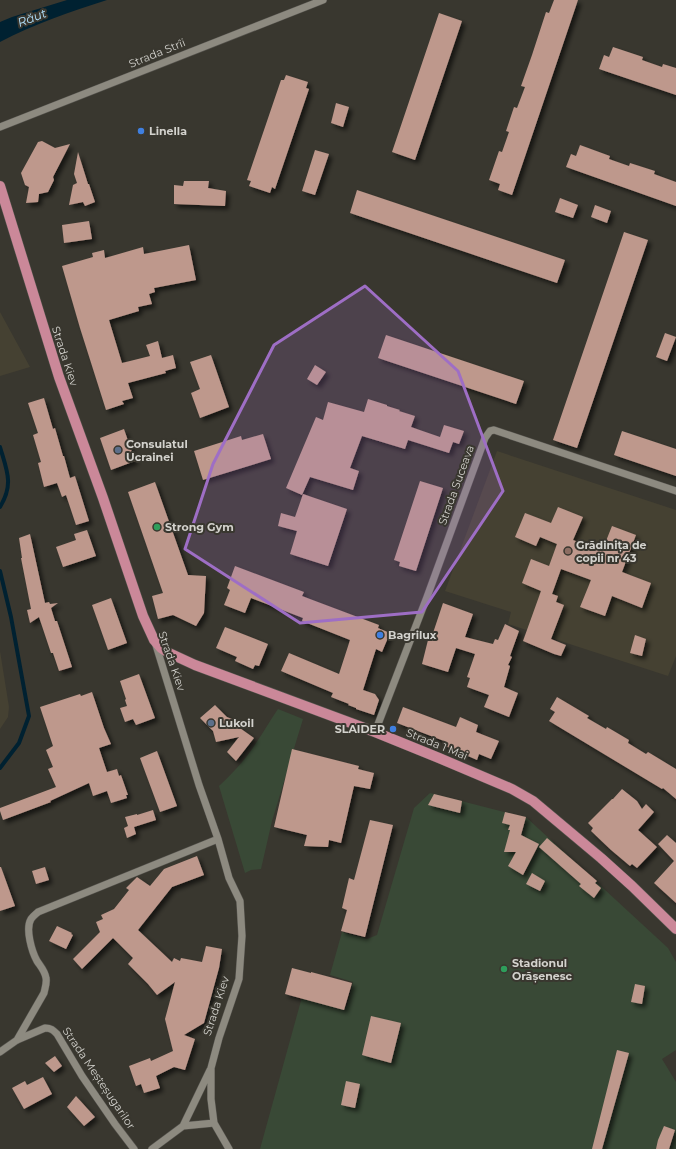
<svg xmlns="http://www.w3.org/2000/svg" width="676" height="1149" font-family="Montserrat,sans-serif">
	<defs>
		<filter id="shadow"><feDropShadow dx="3.5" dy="3.5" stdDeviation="2" flood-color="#0009"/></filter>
	</defs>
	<rect width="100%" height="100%" fill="#39372f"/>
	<path fill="#454132" d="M0 312 30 367 0 376Z
		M497 451 676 510V656L668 676 508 624 511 612 445 591Z
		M0 651 9 707 8 717 0 729Z"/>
	<path fill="#394936" d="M278 709 303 719 272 821 261 869 251 870 245 873 219 786C233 773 246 759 256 743 264 732 270 720 278 709Z
		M430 793 527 818 668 948 676 962V1050L662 1059 676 1082V1149H260L302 997 344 1009 345 1006H347L353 982 330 975 342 932 367 939 377 935 414 808Z"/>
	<path fill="#002131" d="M67 0H107C70 12 34 24 0 42V22L12 17Z"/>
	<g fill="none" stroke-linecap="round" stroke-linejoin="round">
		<path stroke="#002131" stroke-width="4" d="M0 447C7 471 14 484 0 507
			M0 571 11 617 29 716 19 743 0 768"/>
	</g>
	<path fill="#be988c" filter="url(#shadow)" d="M554 0H578L512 195 498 190 500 184 489 180 499 151 502 152 509 132 506 131 514 107 517 108 525 87 521 86 532 55 546 12 549 13Z
		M439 13 462 21 415 160 392 152Z
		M613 47 643 57 642 60 662 67 663 64 676 68V95L599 69 604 55 609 57Z
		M286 75 308 82 306 88 309 89 275 189 272 187 270 193 249 186 251 181 247 180 281 80H284Z
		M336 103 349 107 343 127 331 123Z
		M42 141 55 148 70 144 53 177 54 180 48 192 39 194 38 202 26 203 29 187 25 185 21 173 38 142Z
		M580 145 610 156 609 159 629 166 630 163 655 171 654 174 676 182V206L566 167 571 154 576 156Z
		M315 150 329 154 315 195 302 191Z
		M78 152 88 184H89L95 202 85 206 83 202 69 205 73 185 77 183 74 174Z
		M184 181H209L208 188 226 191 225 206 174 204V185L183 186Z
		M357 190 565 260 557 283 350 213Z
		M560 198 578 205 573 218 555 212Z
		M595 205 611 211 607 223 591 217Z
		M89 221 92 239 64 243 62 225Z
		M624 232 648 240 577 448 553 440Z
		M189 245 196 280 154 288 155 292 149 294 152 304 138 307 139 311 109 320 122 363 150 356 146 345 158 341 162 358 173 355 176 368 165 371 166 373 128 383 133 398 122 401 124 404 106 410 80 328 62 266 93 257 92 253 104 250 105 258 143 247 144 254Z
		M665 333 676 337 667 361 656 357Z
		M386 335 524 381 516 404 378 358Z
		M211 355 229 407 200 418 191 393 200 389 190 362Z
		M315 365 326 372 317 385 307 379Z
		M44 398 53 429 55 428 63 456H64L70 478 75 476 89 521 76 525 66 495 62 497 57 483 44 487 38 463 41 462 33 435 38 433 28 403Z
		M368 399 387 405V406L400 410 399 411 415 416 411 427 440 437 444 425 464 431 459 444 453 442 449 453 408 440 405 449 362 436 350 468 359 471 353 490 310 477 302 495 286 488 316 417 323 420 328 402 364 412Z
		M124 429 135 461 111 470 100 438Z
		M622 431 676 449V476L614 455Z
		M263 434 271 459 203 480 194 451 241 436 242 440Z
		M420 481 443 488 416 571 399 566 400 562 394 560Z
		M155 482 188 575 206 576 204 613 196 626 173 615 158 619 152 596 163 593 128 492Z
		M303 494 347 509 328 566 290 554 297 531 278 526 281 513 295 517Z
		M558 507 583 517 573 540 602 551 612 526 636 535 622 572 651 583 642 608 612 596 605 616 580 607 591 580 561 569 552 594 558 596 556 602 564 605 551 639 566 645 561 656 554 654 523 641 541 591 522 583 531 559 549 566 557 544 540 537 536 546 515 537 525 513 551 523Z
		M87 530 96 556 63 567 56 547 76 540 74 534Z
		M30 534 45 603 49 602 50 604 58 603 51 608 55 621H57L72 667 59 671 53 653H51L39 617 30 623 27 610 31 609 21 558H22L19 538Z
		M235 566 304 592 302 596 379 625 378 628 390 633 382 652 376 649 363 690 375 694 379 700 374 715 356 709V708L348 705 349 704 331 697 333 693 281 671 289 653 339 674 350 640 302 621 303 618 251 598 245 613 224 605 230 590 227 588Z
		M111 598 127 643 108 650 92 605Z
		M443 603 473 614 465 637 493 644 495 639 498 640 505 624 519 631 510 656 512 657 508 665 510 666 504 687 518 693 509 717 484 707 489 695 467 687 470 678 467 677 475 654 456 648 448 672 422 664 430 632 433 633Z
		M225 627 268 644 259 666 255 665 253 669 235 661 237 657 216 648Z
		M635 635 646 639 642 656 630 653Z
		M139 674 155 718 136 725 133 719 125 722 120 708 127 706 125 700 126 699 120 681Z
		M92 692 104 728 111 744 99 748 107 772 117 769 119 776 121 775 128 795H126L127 798 111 803 107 791 93 796 89 783 50 801 51 802 3 820 0 811V808L56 787 48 769 53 767 46 750 53 746 40 707 80 694 81 696Z
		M557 697 589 716 587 718 606 729 607 727 629 740 628 743 646 754 648 752 676 769V799L663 788 662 789 549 721 555 712 550 709Z
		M215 705 227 717 239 722 237 726 254 738 236 761 227 752 239 737 216 742 213 731 200 718Z
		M403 707 456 727 460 717 478 725 476 732 499 741 491 759 479 754 477 760 443 745 444 741 397 723Z
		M292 749 359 766 358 769 374 773 370 789 354 786 341 843 329 840 328 847 304 846 307 835 274 827Z
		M157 751 177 806 160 812 140 758Z
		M622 789 637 801 642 809 646 804 654 812 638 830 657 847 637 868 632 864 630 866 611 850 591 831 593 828 588 823 612 799H613Z
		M434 794 462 801 460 813 428 805Z
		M153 810 156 820 134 827 136 834 127 838 124 828 128 826 125 817 137 814V815Z
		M505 812 526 817 521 835 539 844 523 875 508 866 516 852H504L510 830H508L510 825 502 823Z
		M370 820 393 825 365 937 341 931 347 910 342 908 349 878 354 880Z
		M667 835 676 843V903L654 883 674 861 658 844Z
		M547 838 597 881 595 883 601 888 594 898 579 886 581 884 539 847Z
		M197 856 204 875 172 887 138 930 172 962 174 958 180 961 181 958 202 962 206 946 222 949 219 968 204 1023 184 1035 195 1039 185 1070 174 1067 156 1076 160 1088 144 1093 141 1084 136 1086 129 1066 150 1058 151 1061 173 1051 165 1019 175 982 157 995 148 984 128 964 133 958 113 938 82 969 73 959 100 932 96 922 103 919 101 915 114 909 129 890 126 888 137 877 150 886 164 869Z
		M0 867H1L15 906 0 911Z
		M45 867 49 880 36 884 32 871Z
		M532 873 545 881 540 891 526 884Z
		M57 926 72 933 71 934 73 935 66 949 49 941Z
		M292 968 311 973V972L352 983 344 1010 285 994Z
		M635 984 645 986 642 1004 631 1002Z
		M371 1016 401 1023 391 1063 362 1055Z
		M617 1050 629 1053 602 1149H592Z
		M55 1056 62 1066 54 1072 45 1063Z
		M43 1077 52 1094 24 1109 12 1088 25 1081 27 1085Z
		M346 1081 360 1084 355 1108 341 1105Z
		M76 1096 95 1117 84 1126 67 1107Z
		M664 1126 675 1130 669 1149H656L658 1140Z"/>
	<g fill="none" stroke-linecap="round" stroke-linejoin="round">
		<defs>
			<path id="minor" d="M0 127 323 0
				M155 642 199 785 218 839 229 878 240 901 242 936 239 979 219 1038 211 1068V1099L214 1123 229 1149
				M375 732 427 597 485 438 490 431 494 430C555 450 615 471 676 491
				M17 1040 44 993C45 988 47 983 46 978 45 971 41 967 37 961 32 952 25 929 31 919 33 916 36 914 38 912L218 839
				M0 1052 17 1040 45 1028C51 1028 53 1030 57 1034L82 1076 115 1124 134 1149
				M183 1126 210 1070
				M152 1149 183 1126 214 1123"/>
			<path id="major" d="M0 186 59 377 103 498 143 616 154 640 161 648 169 653 195 665 375 732 439 758 512 789 533 801 601 858 632 886 676 929"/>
		</defs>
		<use href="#minor" stroke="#56544e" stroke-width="8"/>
		<use href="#major" stroke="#56544e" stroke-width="11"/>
		<use href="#minor" stroke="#8d8a80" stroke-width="7"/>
		<use href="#major" stroke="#cb8899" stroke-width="10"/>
	</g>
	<path fill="#9e6ec5" fill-opacity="0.2" stroke="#9e6ec5" stroke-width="3" stroke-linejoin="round" d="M365 286 458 371 503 491 422 612 300 623 185 549 213 464 274 345Z"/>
	<g fill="#3f7fe0" stroke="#39372f" stroke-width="1.5">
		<circle cx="141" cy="131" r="4"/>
		<circle cx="380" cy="635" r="4"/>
		<circle cx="393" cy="729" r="4"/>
	</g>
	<g fill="#5c6f8a" stroke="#39372f" stroke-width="1.5">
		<circle cx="118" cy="450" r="4"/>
		<circle cx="211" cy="723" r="4"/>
	</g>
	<g fill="#2e9e5b" stroke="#39372f" stroke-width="1.5">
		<circle cx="157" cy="527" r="4"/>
		<circle cx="504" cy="969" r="4"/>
	</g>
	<circle fill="#8d6e63" stroke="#39372f" stroke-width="1.5" cx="568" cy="551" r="4"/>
	<g text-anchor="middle" stroke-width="4" stroke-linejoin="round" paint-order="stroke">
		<g font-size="11" fill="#d3d2cd" stroke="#39372f">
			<text transform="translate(157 53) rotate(-22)" y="4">Strada Strîi</text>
			<text transform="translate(65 356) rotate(72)" y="4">Strada Kiev</text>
			<text transform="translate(456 485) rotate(-70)" y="4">Strada Suceava</text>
			<text transform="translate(172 661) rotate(71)" y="4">Strada Kiev</text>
			<text transform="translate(437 744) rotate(22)" y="4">Strada 1 Mai</text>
			<text transform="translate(216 1006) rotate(-72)" y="4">Strada Kiev</text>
			<text transform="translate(99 1078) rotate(56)" y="4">Strada Meșteșugarilor</text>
		</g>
		<g font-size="11" font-weight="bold" fill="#d3d2cd" stroke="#39372f" text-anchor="start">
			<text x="149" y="135">Linella</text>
			<text x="126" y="448">Consulatul<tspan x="126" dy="13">Ucrainei</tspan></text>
			<text x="165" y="531">Strong Gym</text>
			<text x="576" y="549">Grădinița de<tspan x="576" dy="13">copii nr 43</tspan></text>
			<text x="388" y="639">Bagrilux</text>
			<text x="219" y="727">Lukoil</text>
			<text x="385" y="733" text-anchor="end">SLAIDER</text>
			<text x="512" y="967">Stadionul<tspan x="512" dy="13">Orășenesc</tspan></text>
		</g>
		<g font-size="12" font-style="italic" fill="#b1e1fd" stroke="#39372f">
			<text transform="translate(32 18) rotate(-21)" y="4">Răut</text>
		</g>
	</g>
</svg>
